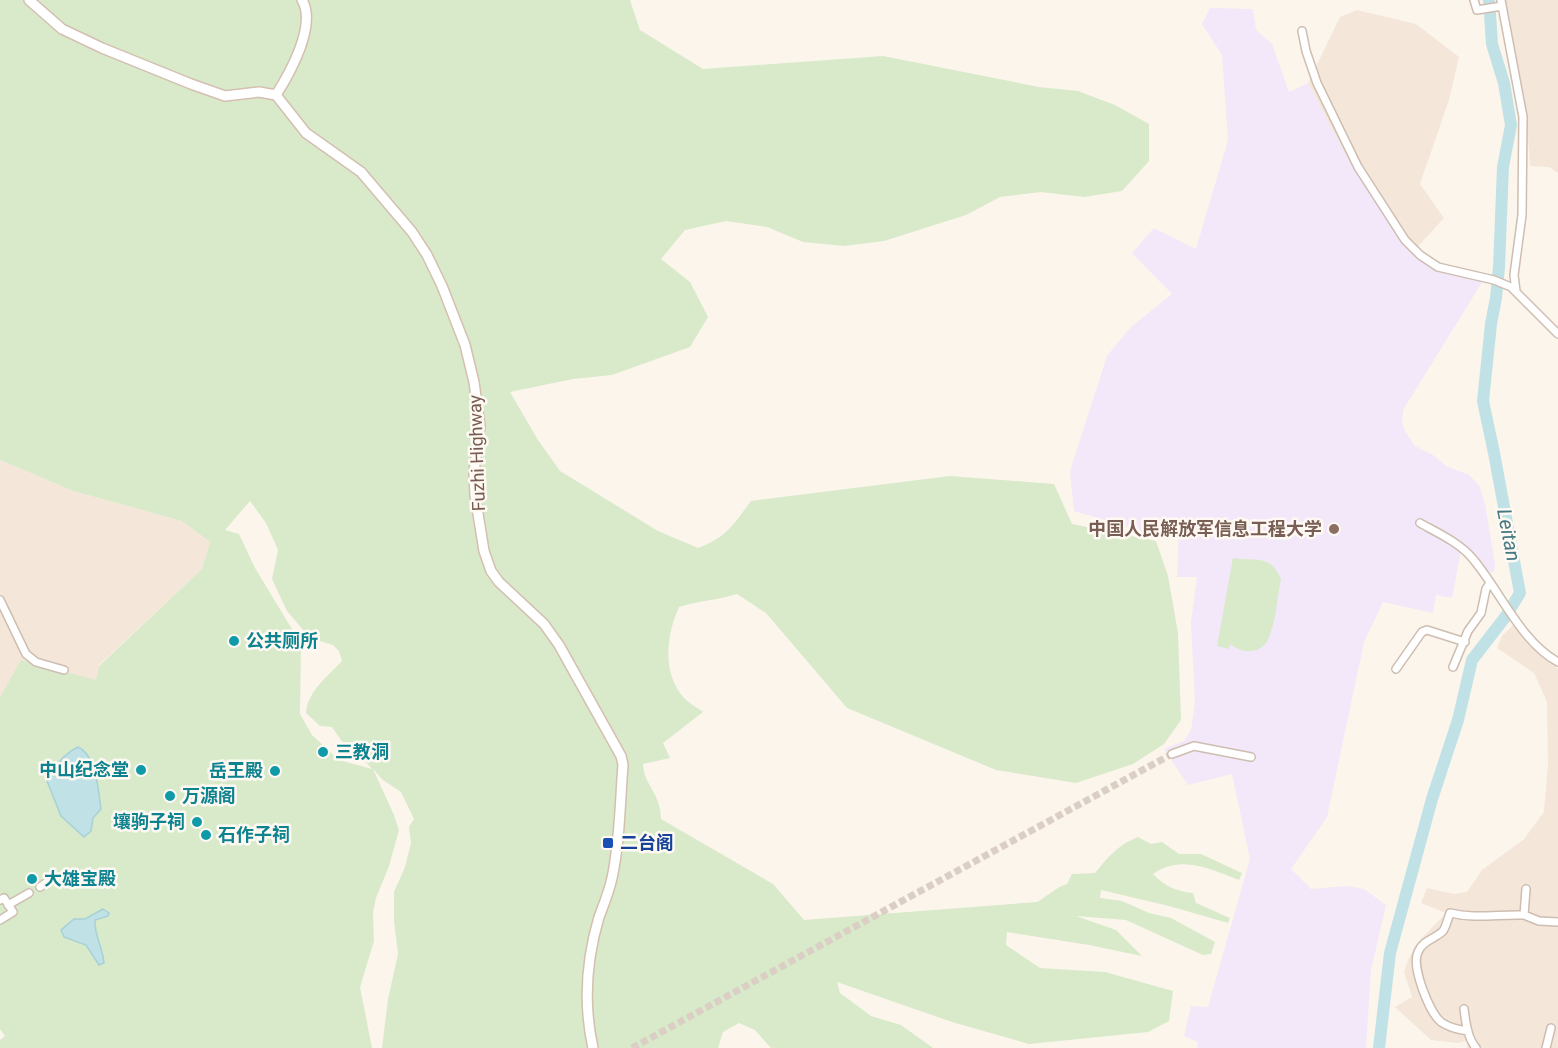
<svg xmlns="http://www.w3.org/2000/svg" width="1558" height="1048" font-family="Roboto,'Noto Sans SC',sans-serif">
	<rect width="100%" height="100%" fill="#fcf5ec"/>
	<path fill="#f4e7da" d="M1499 0H1558V173L1549 167 1530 166 1527 124 1509 64Z
		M1357 10 1416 24 1459 57 1449 100 1420 184 1444 218 1413 252 1349 161 1308 83 1340 17Z
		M0 460 73 491 182 521 210 542 202 569 99 665 96 681 22 660 0 697Z
		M1514 624 1538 653 1558 669V1048H1467V1041L1457 1043 1431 1040 1395 1007 1412 997 1404 972 1408 960 1418 942 1446 913 1421 903 1427 888 1454 894 1467 892 1482 870 1524 839 1544 812 1548 764 1547 702 1534 673 1497 648 1502 636Z"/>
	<path fill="#f2e8f9" d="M1210 8 1253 9 1256 30 1272 44 1289 92 1308 83 1349 161 1413 252 1427 264 1444 271 1478 278 1481 281V284L1403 410 1402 423 1406 433 1415 446 1433 455 1446 466 1469 475 1479 485 1485 504 1495 564 1494 571 1491 573 1462 545 1452 598 1436 595 1433 613 1383 602 1364 642 1327 817 1291 869 1311 889 1347 886 1364 889 1386 905 1371 970 1366 1048H1197L1198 1042 1184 1036 1191 1006 1208 1007 1250 859 1232 774 1188 785 1164 749 1184 741 1191 730 1195 703 1191 622 1197 577H1177L1179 526 1149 533 1074 511 1070 471 1107 356 1131 327 1172 294 1132 253 1154 228 1196 249 1228 140 1222 55 1202 24Z"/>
	<path fill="#d8eaca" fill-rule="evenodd" d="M0 0H630L640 30 703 69 883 56 1039 87 1078 91 1115 105 1149 124V161L1122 191 1084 197 1041 192 1000 197 966 215 884 241 844 246 803 242 767 227 726 221 685 230 661 259 690 282 708 317 690 347 612 375 573 379 510 392 538 440 560 471 658 531 698 548C727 537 733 525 751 501L950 476 1054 484 1072 524 1156 541 1168 576 1178 633 1181 720 1164 744 1133 764 1076 783 996 770 847 708 766 613 737 594C718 600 698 601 679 607 666 636 661 676 687 701 692 705 698 708 703 712L663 743 670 758 643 764C644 786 661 793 661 819L773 884 804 920 1037 902C1048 896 1056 887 1067 884L1072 874 1095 873C1109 856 1118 845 1138 837L1151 844 1162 842 1179 854H1201L1242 873 1239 880C1210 869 1182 854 1153 874 1166 887 1176 891 1193 893L1196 903 1230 918 1228 923 1169 906 1101 890 1100 898 1122 901 1149 913 1171 918 1215 942 1211 954 1203 955 1126 920 1076 916 1116 930 1142 956 1089 945 1007 932 1006 945 1040 968 1105 972 1173 991 1169 1021 1148 1032 1029 1044 952 1022 837 982 840 993 871 1016 901 1025 933 1048H771L755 1030 739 1023 723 1032 718 1048H382L388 999 398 954 394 921V892L405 867 411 843 409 827 414 819 401 792 383 780 373 769 394 815 399 830 389 866 376 898 373 912 374 941 360 987 372 1048H0V1040L5 1036 0 1029V697L21 660 96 680 99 666 202 569 210 542 182 521 73 491 0 460ZM250 501 266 523 278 550 272 579 287 611 310 638 333 645 339 651 342 661C328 676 307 692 306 713L320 726 332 727 345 746 365 761 372 769 339 760 312 735 300 714 301 644 255 568 239 534 225 530Z
		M1233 558C1255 562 1271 553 1281 580 1277 598 1276 620 1269 637 1263 654 1243 655 1230 644L1229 649 1217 646Z"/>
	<path fill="#c0e2e6" stroke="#a7d1d7" stroke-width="1.5" d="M78 747C97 756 98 790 101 809L93 818 91 831 84 837 61 816 47 781C54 767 63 754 78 747Z
		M103 909 109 913 108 916 95 920C94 935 103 948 104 963L99 965 86 945 64 937 61 930 74 919H85Z"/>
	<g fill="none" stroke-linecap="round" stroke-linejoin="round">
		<path stroke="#c0e2e6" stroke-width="12" d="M1379 1048 1390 953 1432 799 1458 720 1472 660 1506 616 1520 593 1494 453 1483 401 1491 324 1496 298 1499 267 1503 167 1511 125 1504 83 1492 44 1489 0"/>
		<path stroke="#dbcfc5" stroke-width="7" stroke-dasharray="7 3.5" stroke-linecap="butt" d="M632 1048 1172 754"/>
		<defs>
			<path id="street" d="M1474 0 1477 10 1502 6
				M1501 0 1523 117 1522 215 1514 275 1516 291
				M1302 31 1306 51 1317 83 1358 167 1405 240 1420 255 1438 267 1494 280 1511 287 1558 334
				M1420 523C1438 533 1460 543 1473 559 1500 591 1521 642 1558 662
				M0 600 26 654 36 662 64 670
				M1453 667 1468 631 1481 613 1486 589 1490 583
				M1396 669 1422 632 1427 630 1465 642
				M1172 754 1194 746 1251 757
				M40 887 53 878
				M1526 889 1524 915 1539 921 1558 922
				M0 900 4 898 13 912 0 920
				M8 905 29 893
				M1464 1009C1466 1023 1467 1037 1476 1048
				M1468 1031C1460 1030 1448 1027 1441 1022 1429 1012 1411 966 1418 952 1423 940 1435 939 1443 931 1446 927 1448 918 1450 913 1475 919 1499 914 1524 915
				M1546 1048 1551 1028"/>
			<path id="secondary" d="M29 0 62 29 102 48 191 84 225 96 259 92 276 95
				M276 95 306 133 361 172 412 232 427 255 442 286 465 345 474 382 480 426 474 472 475 495 484 551 491 571 499 582 544 624 559 645 621 756 623 765C620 802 620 841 612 878 609 892 604 904 599 917 586 961 583 1003 593 1048
				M276 95C290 73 317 25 302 0"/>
		</defs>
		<use href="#street" stroke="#cebdb1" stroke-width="10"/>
		<use href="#secondary" stroke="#d4bfb1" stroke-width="12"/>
		<use href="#street" stroke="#fff" stroke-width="7"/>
		<use href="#secondary" stroke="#fff" stroke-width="9"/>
	</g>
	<circle fill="#8d6e63" stroke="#fef9f3" stroke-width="2" cx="1334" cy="529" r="6"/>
	<g fill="#0f9aa8" stroke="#fef9f3" stroke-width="2">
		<circle cx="234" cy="641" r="6"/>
		<circle cx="323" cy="752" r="6"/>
		<circle cx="141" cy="770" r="6"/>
		<circle cx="275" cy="771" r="6"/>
		<circle cx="170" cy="796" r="6"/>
		<circle cx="197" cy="822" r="6"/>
		<circle cx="206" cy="835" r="6"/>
		<circle cx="32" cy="879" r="6"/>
	</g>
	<rect fill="#1a4fb4" stroke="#fef9f3" stroke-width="2" x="602" y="837" width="12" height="12" rx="3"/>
	<g text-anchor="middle" stroke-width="5" stroke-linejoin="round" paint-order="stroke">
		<g font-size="18" fill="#775c4f" stroke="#fef9f3">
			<text transform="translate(477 453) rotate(-92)" y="6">Fuzhi Highway</text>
		</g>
		<g font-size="18" font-weight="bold" fill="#785e54" stroke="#fef9f3" text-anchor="end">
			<text x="1322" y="535">中国人民解放军信息工程大学</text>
		</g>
		<g font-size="18" font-weight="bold" fill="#0d838f" stroke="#fef9f3" text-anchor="start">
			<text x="246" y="647">公共厕所</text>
			<text x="335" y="758">三教洞</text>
			<text x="129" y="776" text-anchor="end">中山纪念堂</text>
			<text x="263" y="777" text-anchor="end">岳王殿</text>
			<text x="182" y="802">万源阁</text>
			<text x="185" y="828" text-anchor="end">壤驹子祠</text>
			<text x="218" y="841">石作子祠</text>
			<text x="44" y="885">大雄宝殿</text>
		</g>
		<g font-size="18" font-weight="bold" fill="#164399" stroke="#fef9f3" text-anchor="start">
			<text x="620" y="849">二台阁</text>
		</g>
		<g font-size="20" font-style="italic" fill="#467a82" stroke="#fef9f3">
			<text transform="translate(1509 535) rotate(79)" y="7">Leitan</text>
		</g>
	</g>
</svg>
